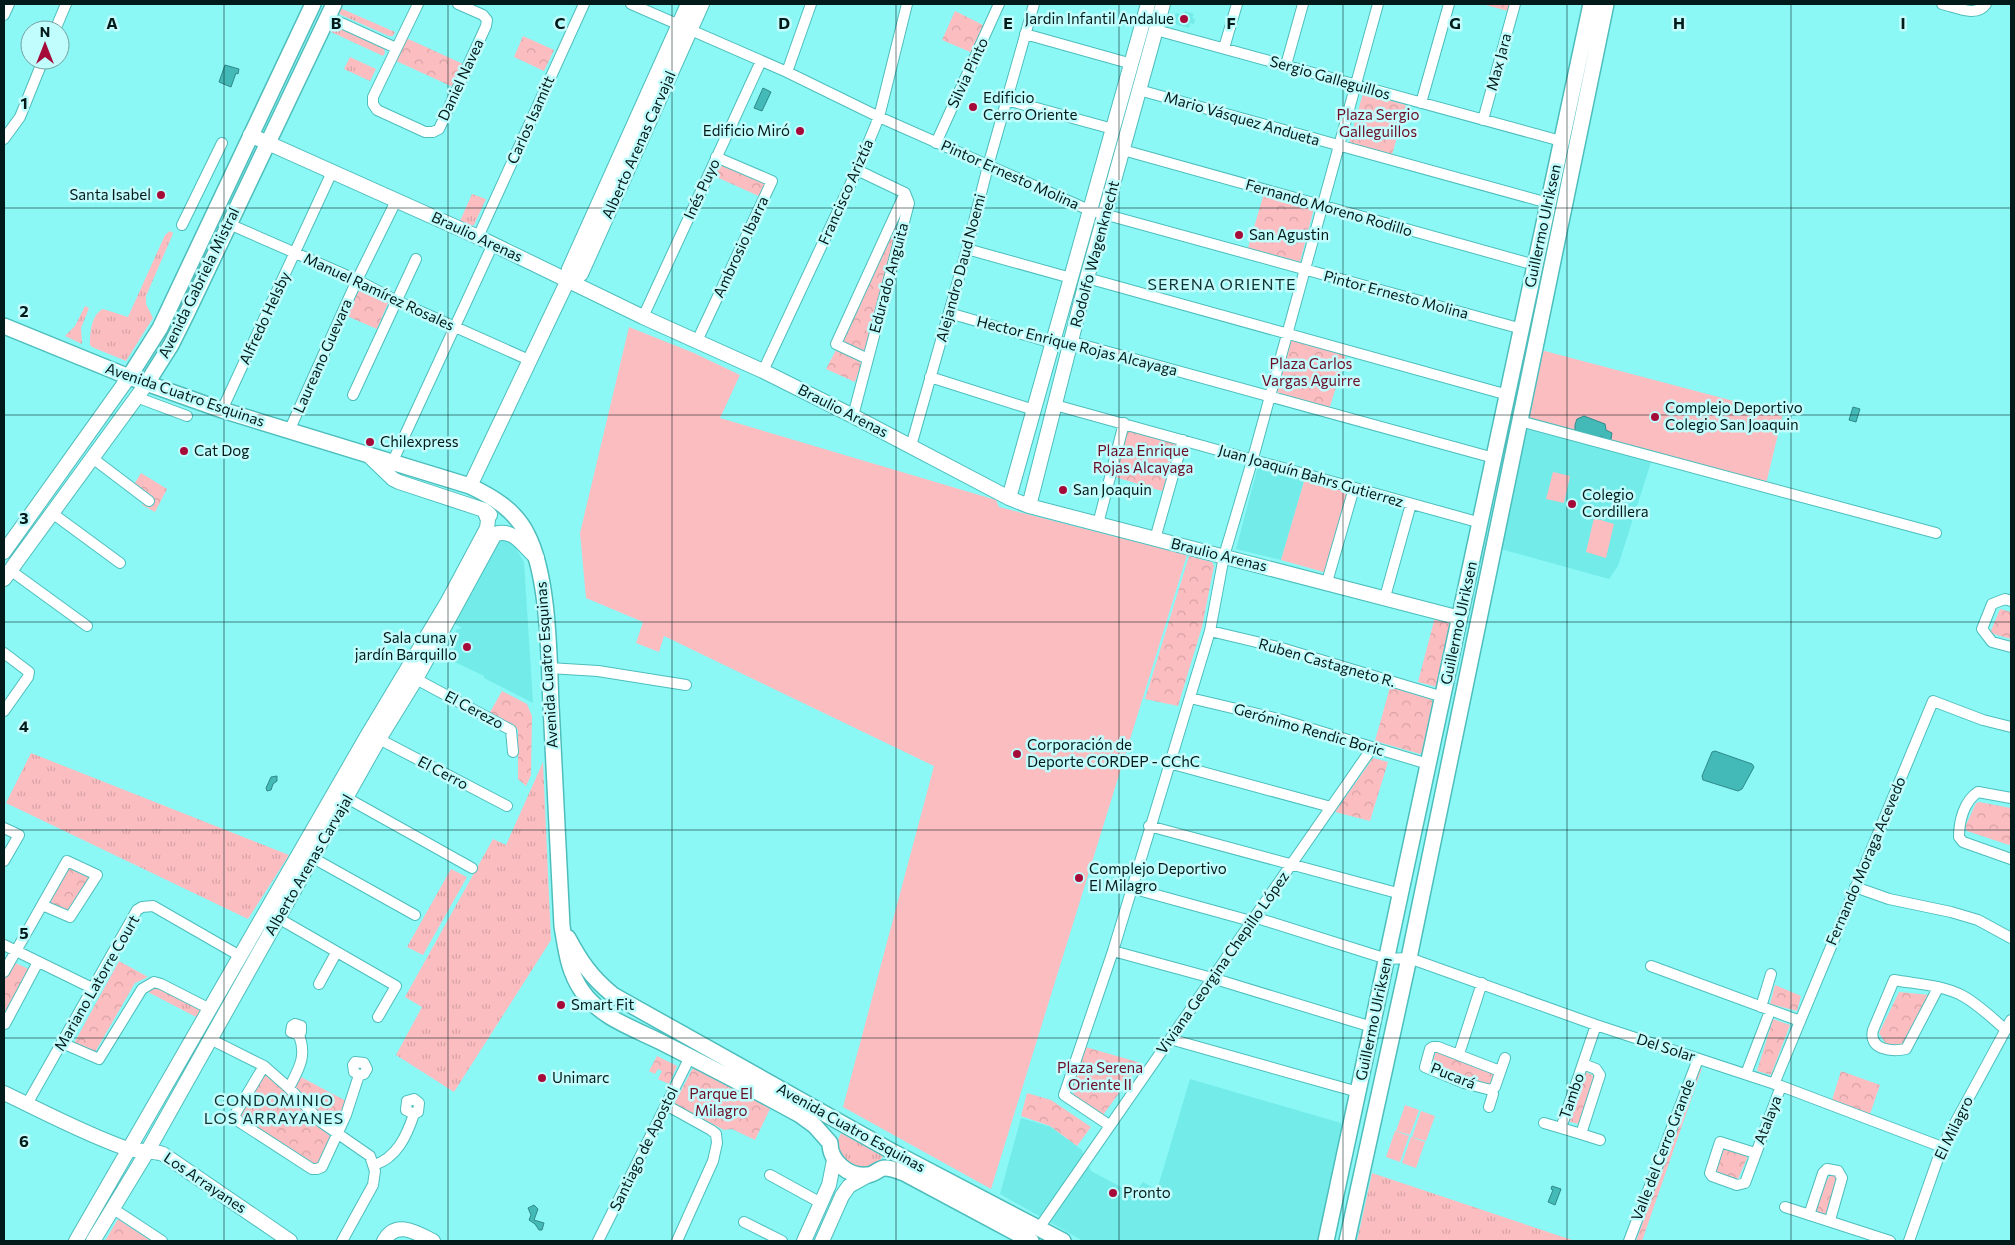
<svg xmlns="http://www.w3.org/2000/svg" width="2015" height="1245" font-family="Commissioner,sans-serif">
	<defs>
		<pattern id="grass-tufts" width="24" height="20" patternUnits="userSpaceOnUse" patternTransform="scale(1.25)"><rect width="24" height="20" fill="#fcbdc1"/><path d="M3 7l-1-3M5 7V3M7 7l1-3M15 17l-1-3M17 17v-4M19 17l1-3" fill="none" stroke="#d6a2a5"/></pattern>
		<pattern id="park-crowns" width="20" height="18" patternUnits="userSpaceOnUse" patternTransform="scale(1.25)"><rect width="20" height="18" fill="#fcbdc1"/><path d="M2 6a3 3 0 1 1 6 0M12 15a3 3 0 1 1 6 0" fill="none" stroke="#d6a2a5"/></pattern>
	</defs>
	<rect width="100%" height="100%" fill="#8bf8f6"/>
	<path fill="#72ebe9" d="M1185 11 1194 14 1192 18 1195 19 1194 24 1190 23 1189 28 1172 23 1176 13 1183 15Z
		M1523 424 1652 459 1618 566 1609 579 1497 548Z
		M1258 466 1305 478 1281 560 1236 549Z
		M497 537H509L524 562 533 703 484 678V676L442 656 457 629 462 628 452 622Z
		M1190 1079 1341 1123 1344 1133 1320 1241H1083L1000 1194 1021 1118 1051 1127 1082 1150 1091 1171 1134 1194 1143 1182 1157 1190Z"/>
	<path fill="url(#grass-tufts)" d="M1152 4H1156L1100 204 1097 202Z
		M340 8 395 32 393 36H389L339 14Z
		M331 26H334L384 48 385 53 383 56 329 31Z
		M350 57 376 69 370 81 344 69Z
		M472 194 486 199 474 225 471 226 460 221Z
		M170 231 173 233 172 236 146 296V304L153 318 126 361 92 347 90 345C90 333 91 315 103 309L128 317 165 235Z
		M85 306 89 308 81 328 82 344 65 336 75 326Z
		M31 753 289 855 248 919 6 803Z
		M543 762 551 940 454 1092 396 1055 422 1007 405 997 493 839 506 845Z
		M451 869 467 877 423 955 407 947Z
		M157 987 204 1011 200 1019 146 991Z
		M841 1133 883 1156C876 1171 854 1172 843 1159 840 1156 838 1149 836 1144Z
		M1372 1173 1575 1241H1357Z"/>
	<path fill="url(#park-crowns)" d="M1482 4H1510L1508 11Z
		M955 11 987 27 975 54 942 40Z
		M523 36 554 50 544 71 514 57Z
		M404 37 463 64 453 87 394 60Z
		M1363 93 1406 105 1392 155 1349 143Z
		M718 161 769 184 763 198 712 175Z
		M1264 193 1314 208 1300 262 1248 248Z
		M905 199 866 356 839 343Z
		M363 289 385 299 388 303 377 329 347 316 358 292Z
		M1291 340 1346 354 1329 410 1277 392Z
		M836 350 862 362 855 382 826 369Z
		M1127 429 1178 442 1165 492 1115 477Z
		M141 473 167 489 155 512 142 505 148 496 133 486Z
		M1189 556 1212 562 1214 566 1202 627 1178 706 1145 699Z
		M2000 609 2011 612V639L1990 633Z
		M1435 617 1452 623 1441 685 1437 687 1418 682Z
		M1390 687 1430 699 1436 704 1426 750 1420 754 1375 741Z
		M502 691 527 704 532 716 531 775 526 786 518 779V730L514 726 489 714Z
		M1373 758 1388 762 1370 821 1335 812Z
		M1979 802 2011 808V844L2009 845 1967 831 1965 827 1976 803Z
		M67 863 91 875 69 913 47 903Z
		M119 961 148 977 135 983 94 1054 73 1045Z
		M13 962 31 970 4 1019V979Z
		M1775 985 1801 996 1797 1011 1770 1004Z
		M1899 992 1930 995 1903 1047H1888L1879 1033Z
		M1773 1019 1790 1025 1771 1075 1757 1071Z
		M1082 1046 1141 1063 1103 1115 1074 1095 1071 1088Z
		M1436 1051 1499 1075 1493 1086 1432 1064Z
		M657 1056 677 1066 669 1084 658 1079 662 1071 658 1069 655 1074 649 1071Z
		M695 1064 772 1105 755 1140 732 1129 724 1130 674 1104Z
		M1702 1068 1642 1241H1636L1697 1069Z
		M1584 1071 1596 1077 1578 1124 1567 1121Z
		M1841 1071 1880 1085 1870 1114 1832 1100Z
		M263 1073 285 1089 311 1119 333 1139 319 1163 313 1164 241 1120 239 1113Z
		M299 1076 348 1102 343 1115 335 1126 316 1112 294 1085Z
		M1027 1093 1051 1100 1091 1127 1077 1146 1050 1126 1021 1116Z
		M1723 1147 1748 1156 1738 1179 1716 1172 1715 1170Z
		M1832 1174 1837 1175C1840 1187 1833 1207 1825 1215L1817 1213C1817 1201 1823 1182 1832 1174Z
		M118 1219 151 1241H105Z"/>
	<path fill="#fcbdc1" d="M629 327 694 353 740 375 720 418 996 500 999 507 1187 555 991 1189 843 1107 934 766 664 636 659 652 636 643 643 622 586 598 580 533Z
		M1541 350 1783 414 1766 484 1526 420Z
		M1553 472 1570 476 1564 503 1546 499Z
		M1305 478 1350 490 1327 573 1281 560Z
		M1594 518 1614 524 1606 558 1586 552Z
		M1405 1105 1419 1110 1410 1135 1396 1131Z
		M1421 1111 1435 1116 1426 1141 1412 1137Z
		M1395 1131 1409 1136 1400 1162 1386 1157Z
		M1411 1137 1425 1142 1416 1168 1402 1163Z"/>
	<path fill="#43b9b8" stroke="#308989" d="M225 65 239 69 238 74 236 73 231 87 219 82Z
		M763 88 771 92 762 111 754 108Z
		M1853 407 1860 409 1856 422 1849 420Z
		M1584 416 1605 424 1606 430 1612 433 1611 439 1608 440 1601 436 1596 438 1576 433C1574 427 1575 424 1577 419Z
		M1715 751 1752 764 1754 767 1742 789 1738 791 1703 780 1702 776 1712 752Z
		M277 776V781L273 784 271 790 267 791 266 788 271 777Z
		M1552 1186 1561 1189 1555 1205 1548 1202 1553 1190 1551 1189Z
		M534 1205 538 1209 534 1220 544 1223 542 1230H539L535 1224 529 1220 531 1215 528 1208Z"/>
	<g fill="none" stroke-linecap="round" stroke-linejoin="round">
		<defs>
			<path id="minor" d="M418 4 373 97V104L377 110 425 132H433L439 129 486 26 487 20 483 15 458 4
				M631 4 787 72 879 117 1089 210 1522 329
				M1942 4C1956 7 1976 18 1986 4
				M4 15 9 4
				M328 17 396 48
				M55 30 66 4
				M1156 30 1561 141
				M1025 34 1132 64
				M1224 48 1237 4
				M1286 65 1303 4
				M787 72 811 4
				M1139 90 1548 203
				M1007 100 1113 129
				M1421 103 1449 4
				M1483 120 1515 4
				M4 139 20 117 43 60
				M936 143 999 4
				M1123 150 1535 265
				M229 224 357 280 397 301 529 360
				M182 225 222 143
				M478 237 584 4
				M967 249 1071 278
				M1087 278 1508 395
				M949 313 1053 343 1072 342 1494 458
				M643 317 761 61
				M697 341 772 181 716 157
				M868 359 836 344 905 193
				M763 371 857 170 879 117 907 4
				M930 377 1034 410
				M353 395 416 259
				M136 397 187 416
				M1055 405 1481 523
				M222 410 332 172
				M853 416 909 203 905 193 857 170
				M1520 421 1936 533
				M289 431 357 280 396 201
				M911 446 967 249 988 166 1034 4
				M91 457 149 501
				M392 463 493 244
				M52 513 120 563
				M1098 524 1124 423
				M1155 539 1183 440
				M10 570 87 626
				M1327 582 1354 488
				M1385 597 1411 504
				M2011 601 2005 599 1992 604 1982 629 1992 642 2011 647
				M1210 631 1278 647 1443 697
				M4 653 29 672 28 677 4 711
				M549 668 598 671 686 685
				M416 679 511 730 513 752
				M1190 698 1279 719 1428 764
				M379 739 507 806
				M1169 763 1331 807
				M347 798 472 868
				M2011 798 1978 792C1964 801 1959 821 1959 837L1963 842 2011 859
				M1149 826 1401 894
				M4 828 19 835 4 861
				M313 858 415 915
				M1855 887 1889 899 1951 912 1978 920 2011 938
				M1131 888 1251 921
				M1254 917 1387 959 1409 958 1596 1025 1781 1086 1942 1147
				M278 918 396 986 378 1017
				M4 945 92 988
				M1113 951 1212 978 1372 1027
				M1651 966 1800 1021
				M4 972 67 861 97 875 70 917 42 905
				M319 984 336 953
				M1938 988 1906 1049C1892 1052 1868 1050 1873 1030L1894 980C1916 984 1943 985 1963 996 1979 1005 1992 1018 2006 1030
				M1761 1007 1771 974
				M4 1023 5 1024 38 962
				M210 1039 264 1066 289 1088 321 1122 370 1156 375 1171 373 1185 342 1241
				M1170 1039 1358 1092
				M62 1043 99 1059 142 989 154 982 161 984 210 1009
				M1459 1054 1482 983
				M1583 1064 1596 1069 1600 1075 1581 1134 1561 1128 1596 1025
				M264 1066 237 1111 235 1115 238 1121 312 1169H317L322 1167 346 1115 359 1075 364 1074 367 1069 364 1063 355 1062 353 1065 354 1072 359 1075
				M1746 1074 1770 1011
				M1774 1084 1933 701 1983 720 2011 727
				M289 1088C299 1068 307 1057 299 1035L301 1032V1026L295 1024 292 1026 291 1032 299 1035
				M1491 1090 1464 1083 1425 1067 1430 1049 1433 1047H1438L1500 1071
				M1491 1090 1495 1087 1505 1058
				M27 1104 137 910 142 907 153 906 240 956
				M666 1105 711 1130 716 1134 717 1143 713 1161 677 1241
				M1489 1107 1493 1094 1491 1090
				M1544 1123 1561 1128
				M1109 1125 1064 1095 1113 951 1210 631 1224 556 1253 458 1378 4
				M1581 1134 1600 1140
				M1755 1153 1720 1142 1710 1173 1712 1176 1737 1185 1745 1183 1781 1086
				M374 1165C397 1158 407 1135 414 1114L406 1110 407 1101 414 1099 419 1103 418 1112 414 1114
				M770 1175 821 1203
				M1785 1207 1890 1241
				M112 1208 162 1241
				M1809 1215 1823 1173 1827 1169 1838 1171 1842 1178 1830 1220
				M744 1222 782 1241
				M1039 1228 1372 748
				M598 1241 690 1057
				M1629 1241 1698 1059
				M1909 1241 1942 1147 2011 1020"/>
			<path id="tertiary" d="M250 135 478 237 643 317 763 371 853 416 1009 498 1029 506 1460 618
				M568 280 581 274 702 4
				M369 456 393 479 399 482 484 510 490 515
				M470 486 568 280 569 269 688 4
				M1009 498 1148 4
				M1029 506 1087 278 1163 4
				M4 552 129 377
				M4 579 147 383
				M4 1093C44 1112 83 1133 125 1148 138 1152 151 1150 163 1154L290 1241
				M76 1241 367 736 448 601 487 528 488 520 484 510
				M93 1241 147 1152 379 739 416 679 495 534C515 528 523 547 537 558
				M384 1241C396 1219 417 1233 433 1241
				M804 1241 829 1185 834 1160
				M822 1241 842 1196 849 1186 867 1176"/>
			<path id="secondary" d="M4 326 129 377 222 410 470 486C493 497 515 510 527 534 549 576 549 657 551 706 555 779 558 852 562 926 566 949 568 971 582 991 601 1018 633 1028 661 1042 708 1066 755 1090 800 1115L815 1126 830 1143C830 1161 848 1177 867 1175 874 1175 879 1168 885 1168 892 1168 898 1171 904 1173L1031 1241
				M129 377 160 328 313 4
				M147 383 171 345 186 315 334 4
				M568 938C581 962 591 977 613 995L893 1152 1063 1241
				M1326 1241 1591 4
				M1347 1241 1409 958 1606 4"/>
		</defs>
		<use href="#minor" stroke="#4ebebc" stroke-width="12"/>
		<use href="#tertiary" stroke="#4ebebc" stroke-width="16"/>
		<use href="#secondary" stroke="#4ebebc" stroke-width="18"/>
		<use href="#minor" stroke="#fff" stroke-width="10"/>
		<use href="#tertiary" stroke="#fff" stroke-width="14"/>
		<use href="#secondary" stroke="#fff" stroke-width="15"/>
	</g>
	<path fill="none" stroke="#031a1a" stroke-width="1" stroke-opacity="0.55" d="M224 4V1241M448 4V1241M672 4V1241M896 4V1241M1119 4V1241M1343 4V1241M1567 4V1241M1791 4V1241M4 208H2011M4 415H2011M4 622H2011M4 830H2011M4 1038H2011"/>
	<g fill="#a50a39" stroke="#c1fdfc" stroke-width="2">
		<circle cx="1184" cy="19" r="5"/>
		<circle cx="973" cy="107" r="5"/>
		<circle cx="800" cy="131" r="5"/>
		<circle cx="161" cy="195" r="5"/>
		<circle cx="1239" cy="235" r="5"/>
		<circle cx="1655" cy="417" r="5"/>
		<circle cx="370" cy="442" r="5"/>
		<circle cx="184" cy="451" r="5"/>
		<circle cx="1063" cy="490" r="5"/>
		<circle cx="1572" cy="504" r="5"/>
		<circle cx="467" cy="647" r="5"/>
		<circle cx="1017" cy="754" r="5"/>
		<circle cx="1079" cy="878" r="5"/>
		<circle cx="561" cy="1005" r="5"/>
		<circle cx="542" cy="1078" r="5"/>
		<circle cx="1113" cy="1193" r="5"/>
	</g>
	<g text-anchor="middle" stroke-width="5" stroke-linejoin="round" paint-order="stroke">
		<g font-size="15" fill="#031a1a" stroke="#c1fdfc" text-anchor="start">
			<text x="1174" y="24" text-anchor="end">Jardin Infantil Andalue</text>
			<text x="983" y="103">Edificio<tspan x="983" dy="17">Cerro Oriente</tspan></text>
			<text x="790" y="136" text-anchor="end">Edificio Miró</text>
			<text x="151" y="200" text-anchor="end">Santa Isabel</text>
			<text x="1249" y="240">San Agustin</text>
			<text x="1665" y="413">Complejo Deportivo<tspan x="1665" dy="17">Colegio San Joaquin</tspan></text>
			<text x="380" y="447">Chilexpress</text>
			<text x="194" y="456">Cat Dog</text>
			<text x="1073" y="495">San Joaquin</text>
			<text x="1582" y="500">Colegio<tspan x="1582" dy="17">Cordillera</tspan></text>
			<text x="457" y="643" text-anchor="end">Sala cuna y<tspan x="457" dy="17">jardín Barquillo</tspan></text>
			<text x="1027" y="750">Corporación de<tspan x="1027" dy="17">Deporte CORDEP - CChC</tspan></text>
			<text x="1089" y="874">Complejo Deportivo<tspan x="1089" dy="17">El Milagro</tspan></text>
			<text x="571" y="1010">Smart Fit</text>
			<text x="552" y="1083">Unimarc</text>
			<text x="1123" y="1198">Pronto</text>
		</g>
		<g font-size="15" fill="#031a1a" stroke="#c1fdfc">
			<text transform="translate(1499 62) rotate(-75)" y="5">Max Jara</text>
			<text transform="translate(968 73) rotate(-65)" y="5">Silvia Pinto</text>
			<text transform="translate(1330 78) rotate(16)" y="5">Sergio Galleguillos</text>
			<text transform="translate(461 80) rotate(-65)" y="5">Daniel Navea</text>
			<text transform="translate(1242 119) rotate(16)" y="5">Mario Vásquez Andueta</text>
			<text transform="translate(531 120) rotate(-66)" y="5">Carlos Isamitt</text>
			<text transform="translate(639 145) rotate(-66)" y="5">Alberto Arenas Carvajal</text>
			<text transform="translate(1010 175) rotate(24)" y="5">Pintor Ernesto Molina</text>
			<text transform="translate(702 189) rotate(-65)" y="5">Inés Puyo</text>
			<text transform="translate(846 192) rotate(-66)" y="5">Francisco Ariztía</text>
			<text transform="translate(1329 208) rotate(16)" y="5">Fernando Moreno Rodillo</text>
			<text transform="translate(1543 226) rotate(-78)" y="5">Guillermo Ulriksen</text>
			<text transform="translate(477 237) rotate(25)" y="5">Braulio Arenas</text>
			<text transform="translate(741 247) rotate(-65)" y="5">Ambrosio Ibarra</text>
			<text transform="translate(1095 254) rotate(-75)" y="5">Rodolfo Wagenknecht</text>
			<text transform="translate(961 268) rotate(-75)" y="5">Alejandro Daud Noemi</text>
			<text transform="translate(889 278) rotate(-75)" y="5">Edurado Anguita</text>
			<text transform="translate(199 283) rotate(-64)" y="5">Avenida Gabriela Mistral</text>
			<text transform="translate(379 292) rotate(25)" y="5">Manuel Ramírez Rosales</text>
			<text transform="translate(1396 295) rotate(15)" y="5">Pintor Ernesto Molina</text>
			<text transform="translate(265 318) rotate(-65)" y="5">Alfredo Helsby</text>
			<text transform="translate(1077 346) rotate(14)" y="5">Hector Enrique Rojas Alcayaga</text>
			<text transform="translate(323 356) rotate(-66)" y="5">Laureano Guevara</text>
			<text transform="translate(185 395) rotate(19)" y="5">Avenida Cuatro Esquinas</text>
			<text transform="translate(843 411) rotate(27)" y="5">Braulio Arenas</text>
			<text transform="translate(1311 476) rotate(16)" y="5">Juan Joaquín Bahrs Gutierrez</text>
			<text transform="translate(1219 555) rotate(14)" y="5">Braulio Arenas</text>
			<text transform="translate(1459 623) rotate(-78)" y="5">Guillermo Ulriksen</text>
			<text transform="translate(1327 663) rotate(16)" y="5">Ruben Castagneto R.</text>
			<text transform="translate(547 665) rotate(-94)" y="5">Avenida Cuatro Esquinas</text>
			<text transform="translate(474 710) rotate(28)" y="5">El Cerezo</text>
			<text transform="translate(1309 730) rotate(16)" y="5">Gerónimo Rendic Boric</text>
			<text transform="translate(443 773) rotate(28)" y="5">El Cerro</text>
			<text transform="translate(1866 861) rotate(-67)" y="5">Fernando Moraga Acevedo</text>
			<text transform="translate(309 865) rotate(-60)" y="5">Alberto Arenas Carvajal</text>
			<text transform="translate(1223 963) rotate(-55)" y="5">Viviana Georgina Chepillo López</text>
			<text transform="translate(97 983) rotate(-60)" y="5">Mariano Latorre Court</text>
			<text transform="translate(1374 1019) rotate(-78)" y="5">Guillermo Ulriksen</text>
			<text transform="translate(1666 1048) rotate(18)" y="5">Del Solar</text>
			<text transform="translate(1453 1076) rotate(22)" y="5">Pucará</text>
			<text transform="translate(1572 1096) rotate(-71)" y="5">Tambo</text>
			<text transform="translate(1768 1120) rotate(-69)" y="5">Atalaya</text>
			<text transform="translate(851 1128) rotate(29)" y="5">Avenida Cuatro Esquinas</text>
			<text transform="translate(1954 1128) rotate(-64)" y="5">El Milagro</text>
			<text transform="translate(644 1149) rotate(-64)" y="5">Santiago de Apostol</text>
			<text transform="translate(1663 1150) rotate(-69)" y="5">Valle del Cerro Grande</text>
			<text transform="translate(205 1183) rotate(34)" y="5">Los Arrayanes</text>
		</g>
		<g font-size="15" fill="#6c0b25" stroke="#c1fdfc">
			<text x="1378" y="120">Plaza Sergio<tspan x="1378" dy="17">Galleguillos</tspan></text>
			<text x="1311" y="369">Plaza Carlos<tspan x="1311" dy="17">Vargas Aguirre</tspan></text>
			<text x="1143" y="456">Plaza Enrique<tspan x="1143" dy="17">Rojas Alcayaga</tspan></text>
			<text x="1100" y="1073">Plaza Serena<tspan x="1100" dy="17">Oriente II</tspan></text>
			<text x="721" y="1099">Parque El<tspan x="721" dy="17">Milagro</tspan></text>
		</g>
		<g font-size="16" letter-spacing="1" fill="#0f3232" stroke="#c1fdfc">
			<text x="1222" y="290">SERENA ORIENTE</text>
			<text x="274" y="1106">CONDOMINIO<tspan x="274" dy="18">LOS ARRAYANES</tspan></text>
		</g>
	</g>
	<g font-size="16" text-anchor="middle" font-weight="bold" fill="#031a1a" stroke="#c1fdfc" stroke-width="5" stroke-linejoin="round" paint-order="stroke">
		<text x="112" y="29">A</text>
		<text x="336" y="29">B</text>
		<text x="560" y="29">C</text>
		<text x="784" y="29">D</text>
		<text x="1008" y="29">E</text>
		<text x="1231" y="29">F</text>
		<text x="1455" y="29">G</text>
		<text x="1679" y="29">H</text>
		<text x="1903" y="29">I</text>
		<text x="24" y="109">1</text>
		<text x="24" y="317">2</text>
		<text x="24" y="524">3</text>
		<text x="24" y="732">4</text>
		<text x="24" y="939">5</text>
		<text x="24" y="1147">6</text>
	</g>
	<rect width="2015" height="1245" fill="none" stroke="#031a1a" stroke-width="10"/>
	<g transform="translate(45 45)"><circle r="24" fill="#c1fdfc" stroke="#75a2a2"/>
	<path d="M0-4L9 19L0 12L-9 19Z" fill="#a50a39"/>
	<text y="-8" font-size="14" font-weight="bold" text-anchor="middle" fill="#031a1a">N</text>
	</g>
</svg>
